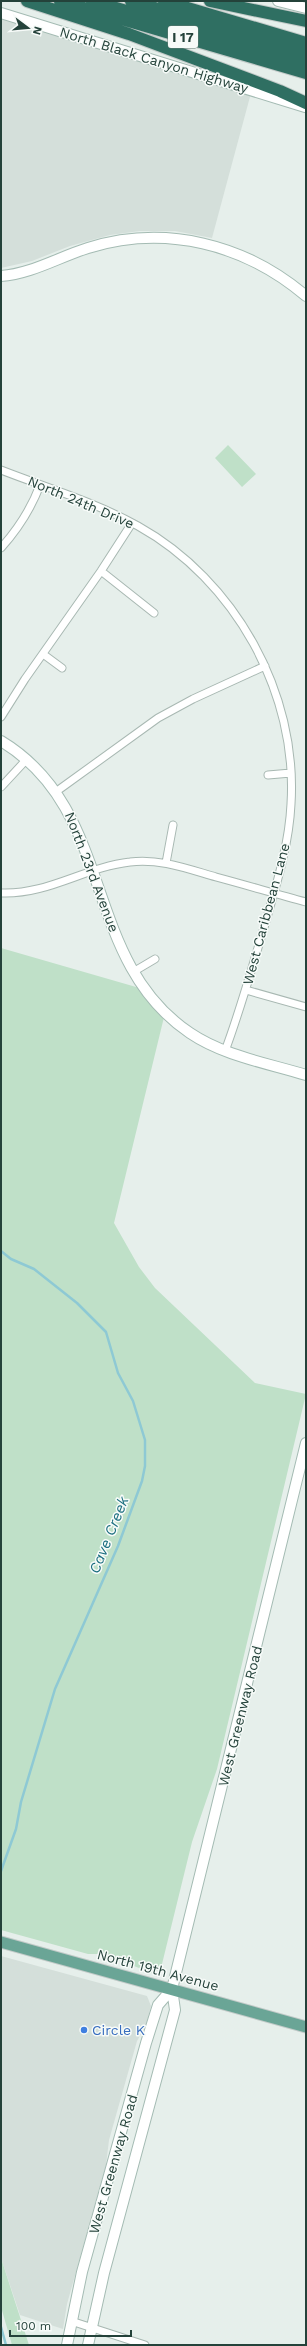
<svg xmlns="http://www.w3.org/2000/svg" width="307" height="2346" font-family="'Work Sans',sans-serif">
	<rect width="100%" height="100%" fill="#e6efeb"/>
	<path fill="#d4dfda" d="M1 17 251 93 212 238 175 231H140L110 235 70 246 32 261 1 268Z
		M1 1956 147 1996 151 2006 146 2025 137 2041 109 2140 106 2165 67 2304 63 2329 20 2315 1 2258Z"/>
	<path fill="#bfe0c8" d="M228 445 256 474 242 487 215 458Z
		M1 948 143 989 165 1013 114 1223 139 1267 155 1288 255 1383 306 1394 217 1769 192 1842 162 1964 157 1971 152 1973 103 1954H88L1 1930Z
		M1 2258 29 2345H12L1 2307Z"/>
	<g fill="none" stroke-linecap="round" stroke-linejoin="round">
		<path stroke="#8ec9d4" stroke-width="2.5" d="M1 1251 11 1259 34 1269 77 1303 106 1332 118 1373 133 1401 145 1440V1466L142 1481 118 1546 55 1689 21 1802 16 1829 1 1871
			M1 2327 6 2345"/>
		<defs>
			<path id="street" d="M1 470C47 488 95 502 138 526 235 580 298 693 291 804 289 847 275 889 263 931 251 971 240 1011 225 1051
				M1 548C18 529 31 509 40 485
				M101 571 154 613
				M43 654 62 668
				M1 717 25 679 101 571 132 523
				M268 775 291 773
				M1 787 27 759
				M57 791 158 718 193 699 265 666
				M166 863 173 825
				M1 893C48 895 85 867 130 862 159 858 188 869 216 877 246 885 276 894 306 902
				M133 972 155 959
				M246 990 306 1007
				M71 2321 145 2345"/>
			<path id="secondary" d="M278 1 306 8
				M1 13 305 107
				M1 276C31 274 59 257 88 248 165 224 245 244 306 296
				M1 741C117 811 80 959 190 1033 224 1056 267 1063 306 1075
				M67 2345 82 2272 146 2043 158 2005 172 1989
				M88 2345 104 2273 175 2010 172 1989 306 1443"/>
			<path id="primary" d="M1 1942 306 2027"/>
			<path id="highway" d="M27 1 129 34 280 91 306 103
				M60 1 306 73
				M92 1 306 63
				M131 1 306 52
				M164 1 306 43
				M210 1 306 21"/>
		</defs>
		<use href="#street" stroke="#a8b8b2" stroke-width="9"/>
		<use href="#secondary" stroke="#a4bbb3" stroke-width="12"/>
		<use href="#primary" stroke="#c2cac8" stroke-width="13"/>
		<use href="#highway" stroke="#c2cac8" stroke-width="14"/>
		<use href="#street" stroke="#fff" stroke-width="7"/>
		<use href="#secondary" stroke="#fff" stroke-width="10"/>
		<use href="#primary" stroke="#6aa596" stroke-width="11"/>
		<use href="#highway" stroke="#2f6f62" stroke-width="12"/>
	</g>
	<circle fill="#3f7fe0" stroke="#f7fbf9" stroke-width="1.5" cx="84" cy="2030" r="4"/>
	<g text-anchor="middle" stroke-width="3" stroke-linejoin="round" paint-order="stroke">
		<rect fill="#f7fbf9" stroke="#637a73" stroke-width="1" x="168" y="26" width="30" height="22" rx="3"/>
		<g font-size="13" font-weight="bold" fill="#24423a">
			<text x="183" y="42">I 17</text>
		</g>
		<g font-size="14" fill="#24423a" stroke="#f7fbf9">
			<text transform="translate(154 60) rotate(17)" y="5">North Black Canyon Highway</text>
			<text transform="translate(81 502) rotate(23)" y="5">North 24th Drive</text>
			<text transform="translate(92 872) rotate(69)" y="5">North 23rd Avenue</text>
			<text transform="translate(266 914) rotate(-75)" y="5">West Caribbean Lane</text>
			<text transform="translate(240 1716) rotate(-76)" y="5">West Greenway Road</text>
			<text transform="translate(158 1970) rotate(15)" y="5">North 19th Avenue</text>
			<text transform="translate(113 2164) rotate(-74)" y="5">West Greenway Road</text>
		</g>
		<g font-size="14" fill="#366cbe" stroke="#f7fbf9" text-anchor="start">
			<text x="92" y="2035">Circle K</text>
		</g>
		<g font-size="15" font-style="italic" fill="#1c6f80" stroke="#f7fbf9">
			<text transform="translate(109 1535) rotate(-68)" y="5">Cave Creek</text>
		</g>
	</g>
	<rect width="307" height="2346" fill="none" stroke="#24423a" stroke-width="4"/>
	<g transform="translate(28 28) rotate(106)" stroke="#f7fbf9" stroke-width="3" paint-order="stroke">
	<path d="M0-3L7 15L0 10L-7 15Z" fill="#24423a"/>
	<text y="-6" font-size="11" font-weight="bold" text-anchor="middle" fill="#24423a">N</text>
	</g>
	<path d="M10 2330v6h121v-6" fill="none" stroke="#24423a" stroke-width="2"/>
	<text x="16" y="2330" font-size="12" fill="#24423a" stroke="#f7fbf9" stroke-width="3" paint-order="stroke">100 m</text>
</svg>
